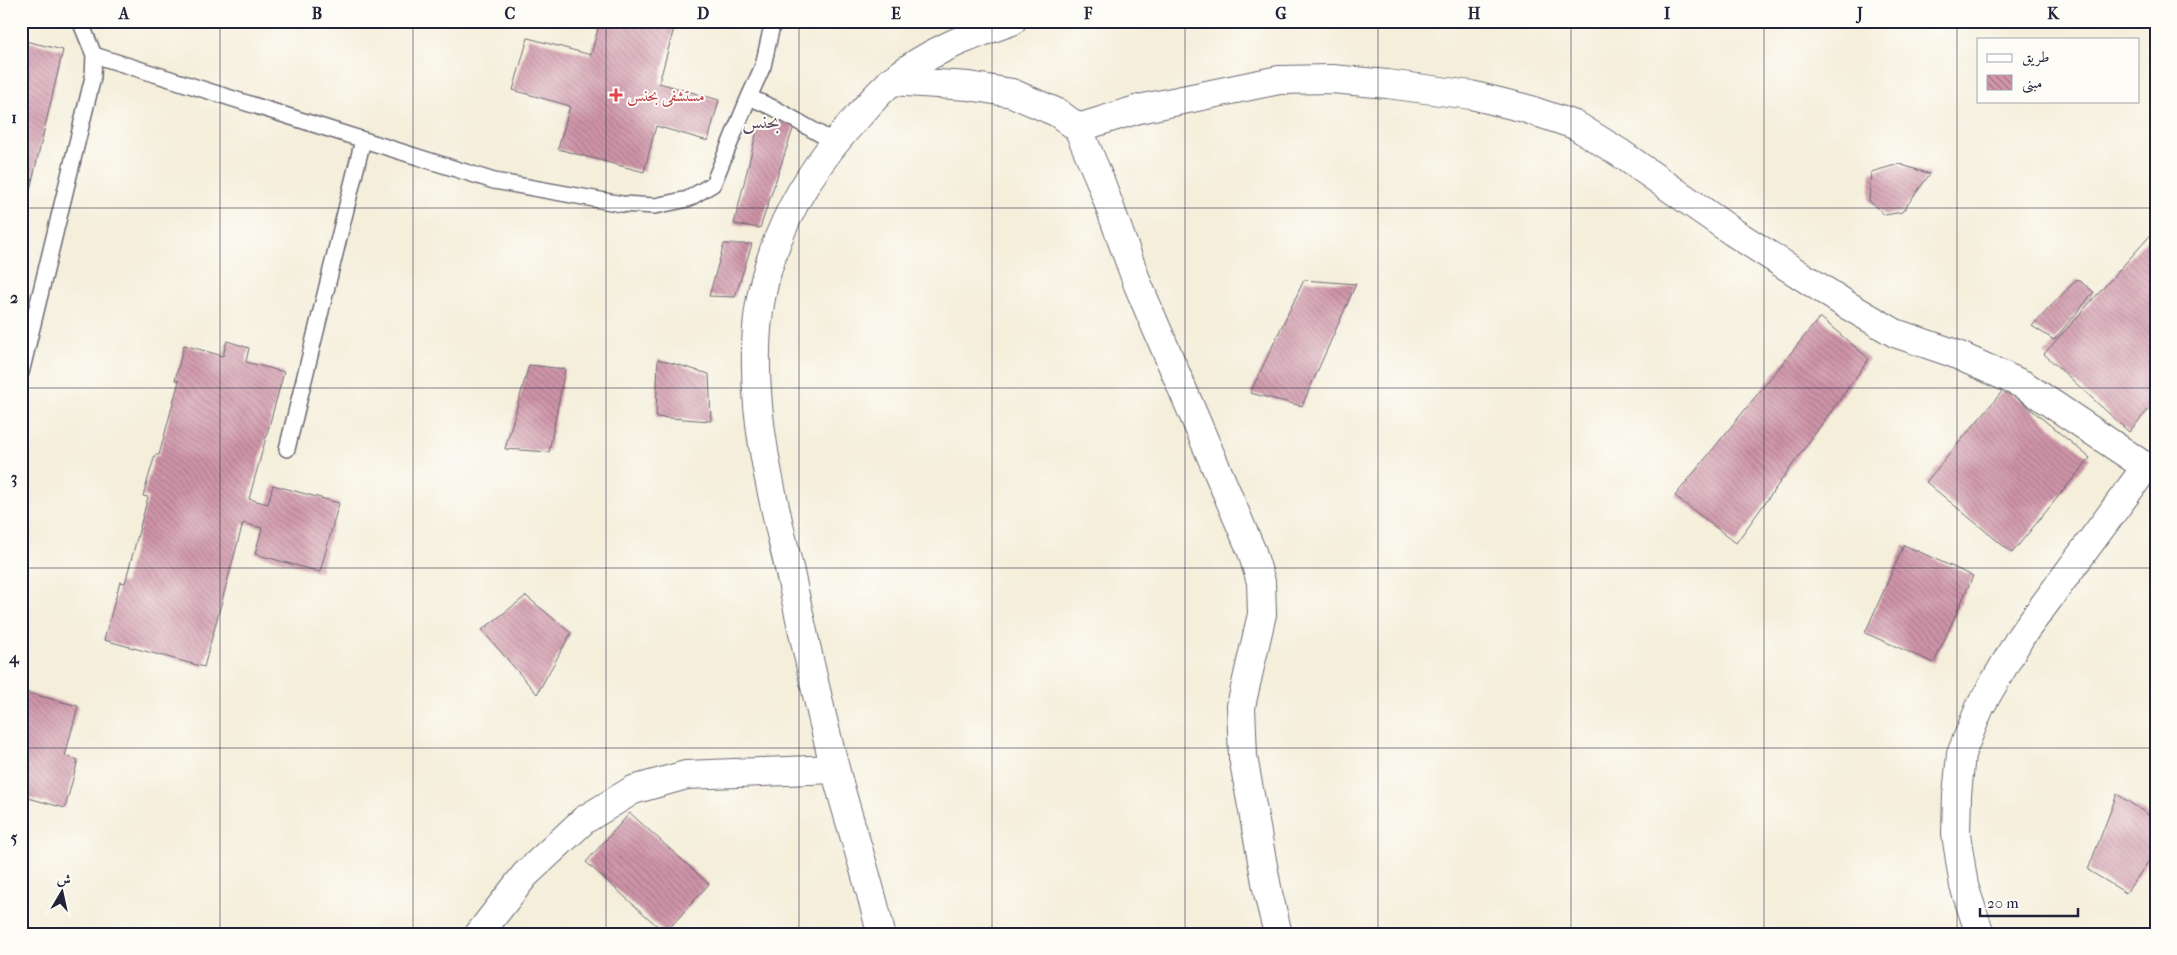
<svg xmlns="http://www.w3.org/2000/svg" width="2177" height="955" font-family="'IM FELL French Canon',Amiri,serif">
	<defs>
		<pattern id="building-back-hatch" width="6" height="6" patternUnits="userSpaceOnUse" patternTransform="scale(1.25)"><rect width="6" height="6" fill="#cf94a8"/><path d="M-1 5l2 2M0 0l6 6M5-1l2 2" fill="none" stroke="#a8788a"/></pattern>
	</defs>
	<rect width="100%" height="100%" fill="#fdfcf7"/>
	<filter id="ink" filterUnits="userSpaceOnUse"><feTurbulence type="fractalNoise" baseFrequency=".02" numOctaves="2"/><feDisplacementMap in="SourceGraphic" scale="10" xChannelSelector="R" yChannelSelector="G"/><feConvolveMatrix kernelMatrix="1 2 1 2 8 2 1 2 1" color-interpolation-filters="sRGB"/></filter>
	<filter id="wash" filterUnits="userSpaceOnUse"><feTurbulence type="fractalNoise" baseFrequency=".0096" numOctaves="4" result="noise"/><feDisplacementMap in="SourceGraphic" scale="20" xChannelSelector="R" yChannelSelector="G"/><feGaussianBlur stdDeviation="1.12" result="paint"/><feColorMatrix in="noise" values="0 0 0 0 0 0 0 0 0 0 0 0 0 0 0 0 0 1.4 0 .05"/><feComposite in="paint" operator="in"/></filter>
	<g filter="url(#wash)">
		<rect width="100%" height="100%" fill="#f4eeda"/>
		<g id="blocks">
			<path fill="url(#building-back-hatch)" d="M600 21H676L659 83 719 100 708 141 656 126 644 172 558 149 570 106 513 90 528 38 591 55Z
				M21 40 63 50 22 224H21Z
				M796 120 760 228 734 224 758 126Z
				M1899 164 1930 174 1902 212 1885 215 1869 201 1871 172Z
				M2156 229V401L2129 432 2044 354Z
				M724 244H752L735 297 709 296Z
				M2077 279 2094 292 2054 340 2032 326Z
				M1304 280 1356 284 1302 406 1250 393Z
				M1820 317 1869 359 1736 543 1675 496Z
				M227 341 249 348 246 362 284 372 249 499 268 504 273 485 339 503 320 572 255 554 262 528 243 523 204 667 104 640 120 582 125 583 148 497 143 496 155 455H159L179 381 175 380 184 345 223 356Z
				M658 359 709 374 711 421 656 417Z
				M529 365 565 369 549 452 505 449Z
				M2005 388 2090 458 2012 553 1926 482Z
				M1904 545 1973 576 1934 663 1865 633Z
				M526 596 571 633 537 694 482 630Z
				M21 691 78 706 65 756 78 760 65 808 21 796Z
				M2117 794 2156 820V851L2126 893 2088 870Z
				M630 813 709 884 665 933 586 862Z"/>
		</g>
	</g>
	<g filter="url(#ink)">
		<use href="#blocks" fill-opacity="0" stroke="#6c6973" stroke-width="1"/>
		<g fill="none" stroke-linecap="round" stroke-linejoin="round">
			<defs>
				<path id="service" d="M773 21 763 66 749 97 776 109 834 142
					M94 55 494 181 622 204 655 206 688 199 713 184 749 97
					M21 373 93 77 94 55 80 21
					M287 449 363 140"/>
				<path id="minor" d="M891 81 969 86 1012 93 1058 113 1078 128 1100 180 1138 285 1252 552 1261 582 1262 614 1241 706 1243 757 1268 893 1278 934
					M1078 128 1139 109 1279 80 1332 79 1387 84 1471 95 1524 108 1575 125 1620 153 1733 232 1847 305 1895 333 1953 353 2024 385 2146 467 2156 464
					M479 934 525 875 584 820 633 790 686 775 835 769
					M1980 934 1964 886 1956 834 1957 795 1961 754 1980 707 2021 636 2146 467"/>
				<path id="secondary" d="M881 934C869 879 850 826 836 772 818 705 804 636 789 568 772 496 754 424 756 350 757 258 799 178 862 112 871 102 880 91 891 82 926 52 969 36 1012 21"/>
			</defs>
			<use href="#service" stroke="#6c6973" stroke-width="18"/>
			<use href="#minor" stroke="#6c6973" stroke-width="30"/>
			<use href="#secondary" stroke="#6c6973" stroke-width="30"/>
			<use href="#service" stroke="#fff" stroke-width="15"/>
			<use href="#minor" stroke="#fff" stroke-width="28"/>
			<use href="#secondary" stroke="#fff" stroke-width="28"/>
		</g>
	</g>
	<path fill="none" stroke="#22223b" stroke-width="1" stroke-opacity="0.55" d="M220 21V934M413 21V934M606 21V934M799 21V934M992 21V934M1185 21V934M1378 21V934M1571 21V934M1764 21V934M1957 21V934M21 208H2156M21 388H2156M21 568H2156M21 748H2156"/>
	<path fill="#e0444e" stroke="#fdfcf7" stroke-width="2" d="M613.5 87.5h5v5h5v5h-5v5h-5v-5h-5v-5h5z"/>
	<g text-anchor="middle" stroke-width="4" stroke-linejoin="round" paint-order="stroke">
		<g font-size="16" fill="#be3a42" stroke="#fdfcf7" text-anchor="start">
			<text x="627" y="101">مستشفى بحنس</text>
		</g>
		<g font-size="19" fill="#5f4a61" stroke="#fdfcf7">
			<text x="761" y="128">بحنس</text>
		</g>
	</g>
	<rect width="2177" height="955" fill="none" stroke="#fdfcf7" stroke-width="55"/>
	<rect x="1977" y="38" width="162" height="65" fill="#fdfcf7" stroke="#a5a5ac"/>
	<rect x="1987" y="54" width="25" height="8" fill="#ffffff" stroke="#a5a5ac"/>
	<text x="2022" y="62" font-size="15" fill="#22223b">طريق</text>
	<rect x="1987" y="75" width="25" height="15" fill="url(#building-back-hatch)" stroke="#a5a5ac"/>
	<text x="2022" y="88" font-size="15" fill="#22223b">مبنى</text>
	<g transform="translate(62 892) rotate(9)" stroke="#fdfcf7" stroke-width="4" paint-order="stroke">
	<path d="M0-4L9 19L0 12L-9 19Z" fill="#22223b"/>
	<text y="-8" font-size="14" font-weight="bold" text-anchor="middle" fill="#22223b">ش</text>
	</g>
	<path d="M1980 908v8h98v-8" fill="none" stroke="#22223b" stroke-width="2.5"/>
	<text x="1987" y="908" font-size="15" fill="#22223b" stroke="#fdfcf7" stroke-width="4" paint-order="stroke">20 m</text>
	<rect x="28" y="28" width="2122" height="900" fill="none" stroke="#22223b" stroke-width="2"/>
	<g font-size="16" text-anchor="middle" font-weight="bold" fill="#22223b">
		<text x="124" y="19">A</text>
		<text x="317" y="19">B</text>
		<text x="510" y="19">C</text>
		<text x="703" y="19">D</text>
		<text x="896" y="19">E</text>
		<text x="1088" y="19">F</text>
		<text x="1281" y="19">G</text>
		<text x="1474" y="19">H</text>
		<text x="1667" y="19">I</text>
		<text x="1860" y="19">J</text>
		<text x="2053" y="19">K</text>
		<text x="14" y="123">1</text>
		<text x="14" y="303">2</text>
		<text x="14" y="483">3</text>
		<text x="14" y="663">4</text>
		<text x="14" y="843">5</text>
	</g>
</svg>
